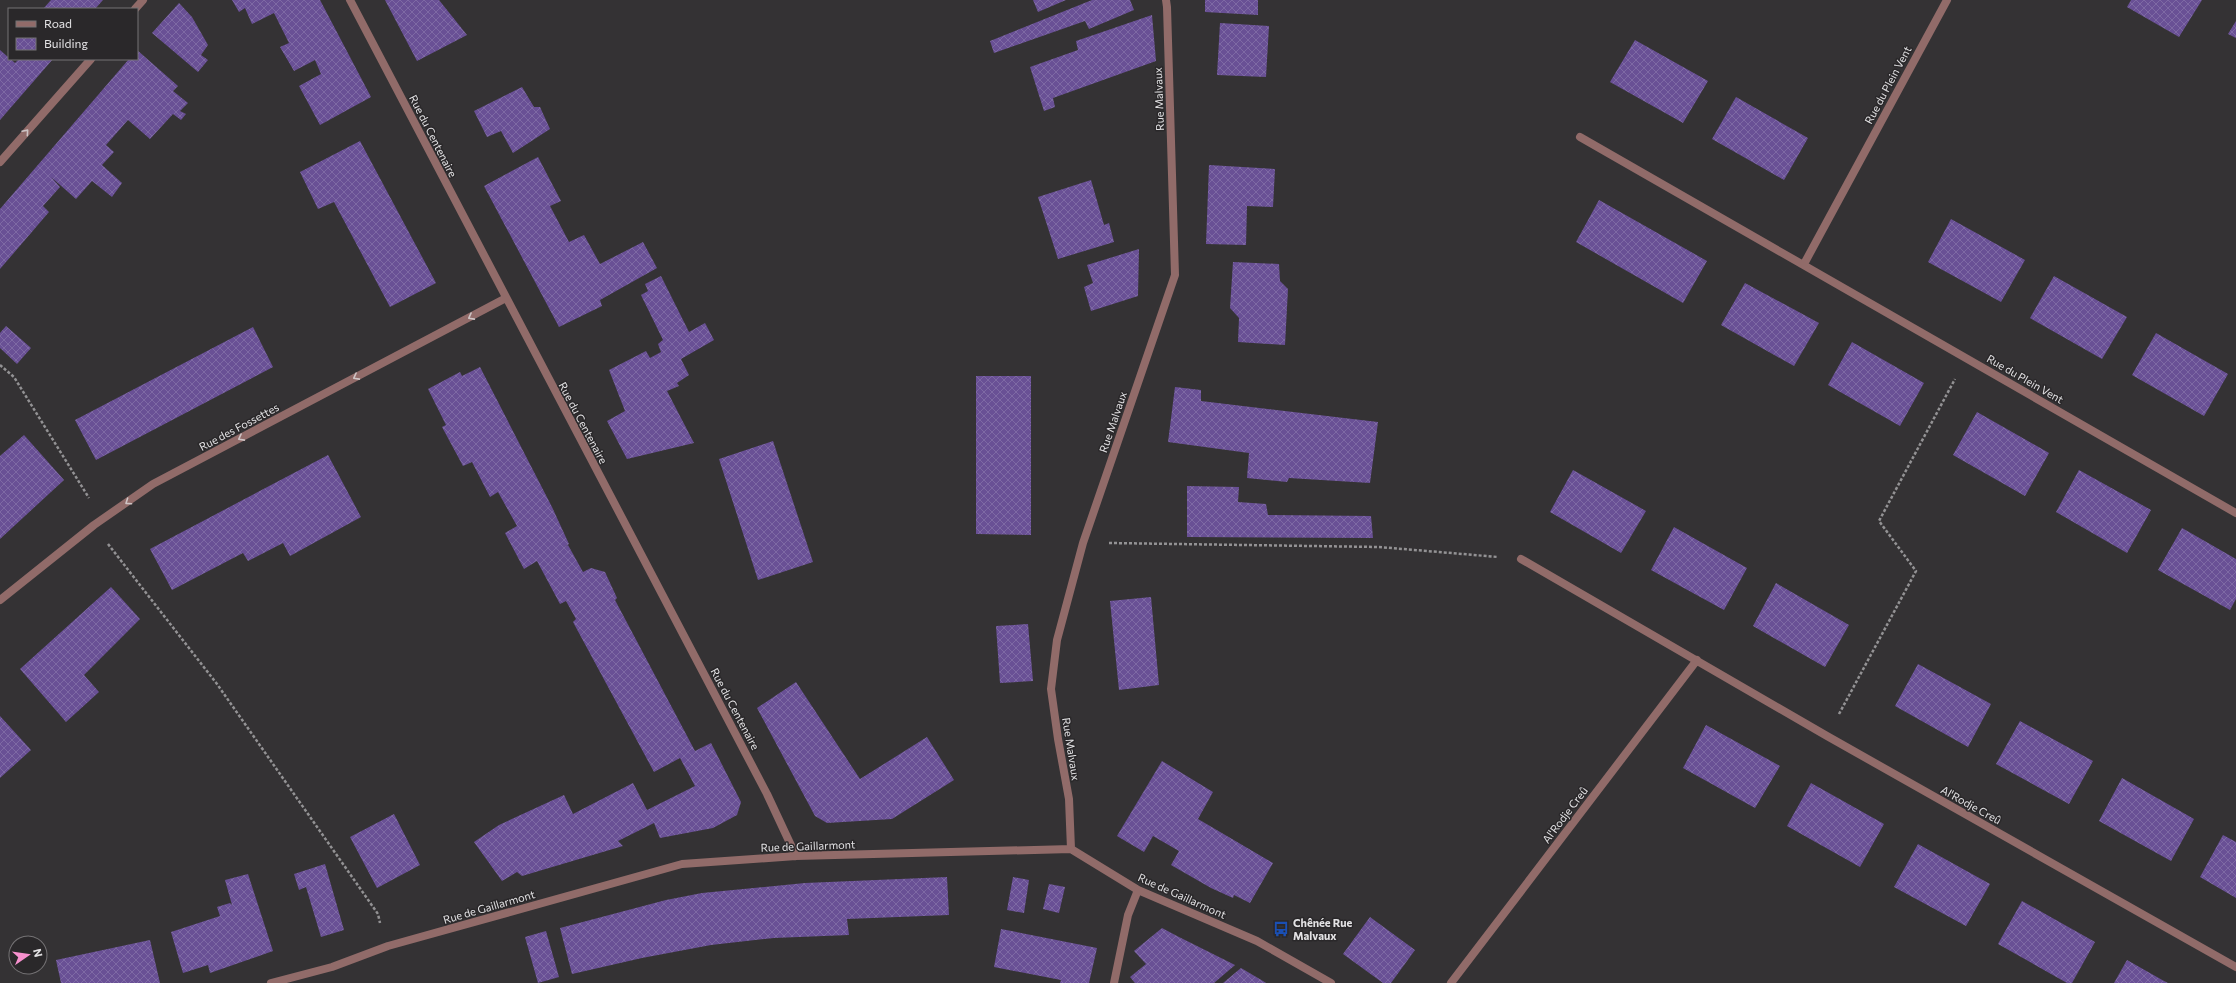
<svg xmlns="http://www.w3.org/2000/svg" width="2236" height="983" font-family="Commissioner,sans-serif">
	<defs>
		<pattern id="building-cross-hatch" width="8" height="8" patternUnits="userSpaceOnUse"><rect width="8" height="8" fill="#695095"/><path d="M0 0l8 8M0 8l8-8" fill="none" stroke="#7e69a4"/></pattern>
	</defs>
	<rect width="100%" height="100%" fill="#343234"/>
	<path fill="url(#building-cross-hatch)" d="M51 0H103L95 9H43Z
		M232 0H320L371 97 320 125 299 86 321 74 315 60 294 71 280 47 289 43 274 13 252 24 245 8 239 12Z
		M385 0H439L467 35 417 61Z
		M1033 0H1066L1038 12Z
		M1092 0H1130L1134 10 1089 29 1085 21 994 53 990 41Z
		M1205 0H1258V15L1205 12Z
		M2131 0H2202L2179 37 2127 7Z
		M179 3 192 17 208 45 201 55 208 60 198 72 152 33Z
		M1152 15 1156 61 1053 98 1055 107 1044 111 1030 67 1078 50 1076 41Z
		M2236 21V38L2228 34Z
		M1220 23 1269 26 1266 77 1217 75Z
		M1635 40 1708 81 1683 123 1610 82Z
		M0 50 15 63 19 59H53L0 120Z
		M137 50 178 86 173 91 188 103 180 111 186 114 181 120 173 114 150 139 128 120 106 145 114 152 102 165 122 183 112 197 92 181 76 199 51 177 60 187 43 206 49 212 0 269V209L129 59H137Z
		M522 87 534 107H540L550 129 513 153 501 131 487 137 474 111Z
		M1736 97 1808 138 1784 180 1712 139Z
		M360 141 436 283 390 307 334 202 318 209 300 172Z
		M538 157 561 201 550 206 569 242 584 235 600 264 643 242 657 268 600 300 602 306 559 327 484 186Z
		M1209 165 1275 169 1273 207 1247 206 1246 245 1206 244Z
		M1091 180 1104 225 1109 223 1114 242 1058 259 1038 197Z
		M1599 200 1707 261 1683 303 1576 242Z
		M1951 219 2025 260 2001 302 1928 262Z
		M1139 249 1138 296 1091 311 1084 287 1093 283 1087 265Z
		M1233 262 1279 264 1280 281 1288 289 1285 345 1238 342 1239 318 1230 308Z
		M661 276 689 332 705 323 714 340 681 359 689 375 677 383 679 386 667 391 694 443 627 459 607 421 625 411 609 370 646 351 650 358 661 352 658 344 663 340 641 295 648 291 645 284Z
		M2054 276 2127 317 2102 359 2030 318Z
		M1745 283 1819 323 1794 366 1721 325Z
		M6 326 31 348 17 364 0 348V333Z
		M253 327 273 367 96 460 75 420Z
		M2156 333 2228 374 2204 416 2132 375Z
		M1852 342 1924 383 1900 426 1828 385Z
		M480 367 552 507 569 544 564 547 568 545 583 572 591 568 605 572 617 598 615 600 695 751 711 743 741 802 737 815 713 828 660 838 654 823 618 841 623 846 522 876 517 872 502 881 474 842 499 825 564 795 573 814 633 783 647 810 695 786 680 758 654 772 573 622 576 619 566 601 560 604 537 561 524 569 505 533 517 526 498 492 490 497 472 462 463 466 442 427 446 425 428 389 460 372 462 376Z
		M976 376H1031V535L976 534Z
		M1175 387 1201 390V401L1378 422 1370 483 1289 478 1287 482 1247 478 1249 453 1168 442Z
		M1977 412 2049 453 2025 496 1953 455Z
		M24 435 64 480 0 539V456Z
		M773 441 813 562 758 580 719 459Z
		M328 455 361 517 290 556 283 543 248 561 243 553 172 590 150 549Z
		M1573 470 1646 511 1621 553 1550 512Z
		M2079 470 2151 510 2127 553 2056 512Z
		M1187 486 1239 487 1238 502 1266 504 1268 515 1371 516 1373 538 1187 537Z
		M1674 527 1747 568 1724 610 1651 570Z
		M2182 528 2236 559V599L2230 610 2158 570Z
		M1776 583 1849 625 1825 667 1753 626Z
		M111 587 140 619 84 675 99 692 66 722 20 669Z
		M1151 597 1159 685 1119 690 1110 601Z
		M1028 624 1033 681 1000 683 996 626Z
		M1918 664 1991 704 1968 747 1895 706Z
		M796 682 860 779 927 737 954 780 892 819 827 823 815 816 757 708Z
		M0 716 31 750 0 778Z
		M2020 721 2093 761 2069 804 1996 764Z
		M1706 725 1780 766 1755 808 1683 768Z
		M1162 761 1213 792 1198 819 1273 863 1250 903 1234 895 1233 898 1211 888 1171 865 1179 851 1153 836 1144 852 1117 836Z
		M2122 778 2194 819 2171 861 2099 821Z
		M1811 783 1884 824 1860 867 1787 826Z
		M394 814 420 865 377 888 350 837Z
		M2223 835 2236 842V898L2200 877Z
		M1918 844 1990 884 1966 926 1894 887Z
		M325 864 344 930 321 937 306 887 299 890 294 874Z
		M248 874 273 951 210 973 208 965 183 973 171 932 220 916 217 907 230 903 232 905 225 880Z
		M947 877 949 915 847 919 849 935 774 938 711 945 642 958 572 974 560 928 666 900 702 893 805 883Z
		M1013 877 1029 880 1024 913 1007 910Z
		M1049 884 1065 887 1059 913 1043 909Z
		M2022 901 2095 942 2072 983H2067L1998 944Z
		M1370 917 1415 950 1391 983H1383L1343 954Z
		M1162 928 1177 936 1235 965 1214 983H1135L1130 977 1146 964 1134 951Z
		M1001 929 1097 948 1089 983H1060L1061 980 994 967Z
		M546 931 559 977 538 983 525 937Z
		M150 940 160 983H61L56 960Z
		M2127 960 2164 981 2168 983H2114Z
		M1241 968 1263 981 1266 983H1223Z"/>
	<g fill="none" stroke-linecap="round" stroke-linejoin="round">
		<path stroke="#939294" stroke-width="2.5" stroke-dasharray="3 2" stroke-linecap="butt" d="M0 365 14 377 89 498
			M1109 543 1379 547 1498 557
			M108 544 217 684 378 914 380 923
			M1839 714 1916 571 1879 521 1955 379"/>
		<path stroke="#916b69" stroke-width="8" d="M350 0 767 794 796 856
			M135 9 143 0
			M1580 137 2236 513
			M0 162 91 59
			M1804 264 1947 0
			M1521 559 1827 736 2236 967
			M0 600 94 525 153 484 506 298
			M1071 849 1069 799 1058 739 1051 689 1057 640 1083 543 1175 275 1167 7 1166 0
			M271 983 332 967 388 946 682 864 796 856 1071 849 1138 890 1257 941 1331 983
			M1114 983 1128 915 1138 890
			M1451 983 1697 660"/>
	</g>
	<defs><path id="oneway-chevron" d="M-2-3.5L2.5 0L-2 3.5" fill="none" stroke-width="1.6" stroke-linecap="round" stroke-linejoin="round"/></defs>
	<g stroke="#cec4c5">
		<use href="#oneway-chevron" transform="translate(26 132) rotate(-49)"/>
		<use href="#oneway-chevron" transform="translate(471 317) rotate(152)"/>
		<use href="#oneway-chevron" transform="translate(356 377) rotate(152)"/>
		<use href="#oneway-chevron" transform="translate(241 438) rotate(152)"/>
		<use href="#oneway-chevron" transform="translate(128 502) rotate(146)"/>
	</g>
	<defs>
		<symbol id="bus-bare" viewBox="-9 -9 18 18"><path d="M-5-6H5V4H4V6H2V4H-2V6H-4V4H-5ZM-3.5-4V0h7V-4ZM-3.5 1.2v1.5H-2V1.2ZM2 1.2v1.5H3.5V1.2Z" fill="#1a4fb4" stroke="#2a282a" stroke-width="2.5" paint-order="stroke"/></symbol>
	</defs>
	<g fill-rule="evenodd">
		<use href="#bus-bare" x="1270" y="918" width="22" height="22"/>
	</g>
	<g text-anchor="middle" stroke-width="3" stroke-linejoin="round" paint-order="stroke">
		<g font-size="11" fill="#e3e2e4" stroke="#2a282a">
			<text transform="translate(1888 85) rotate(-62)" y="4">Rue du Plein Vent</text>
			<text transform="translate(1159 99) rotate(-92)" y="4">Rue Malvaux</text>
			<text transform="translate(433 136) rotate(63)" y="4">Rue du Centenaire</text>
			<text transform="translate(2025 379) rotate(30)" y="4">Rue du Plein Vent</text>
			<text transform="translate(1113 422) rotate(-71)" y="4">Rue Malvaux</text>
			<text transform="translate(583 423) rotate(62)" y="4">Rue du Centenaire</text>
			<text transform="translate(239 427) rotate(-28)" y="4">Rue des Fossettes</text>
			<text transform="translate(735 709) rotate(62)" y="4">Rue du Centenaire</text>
			<text transform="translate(1071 749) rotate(81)" y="4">Rue Malvaux</text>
			<text transform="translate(1971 805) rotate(29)" y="4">Al'Rodje Creû</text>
			<text transform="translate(1565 815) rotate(-53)" y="4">Al'Rodje Creû</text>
			<text transform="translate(808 846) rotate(-2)" y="4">Rue de Gaillarmont</text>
			<text transform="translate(1182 896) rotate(24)" y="4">Rue de Gaillarmont</text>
			<text transform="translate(489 907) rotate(-16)" y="4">Rue de Gaillarmont</text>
		</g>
		<g font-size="11" font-weight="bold" fill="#e3e2e4" stroke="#2a282a" text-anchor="start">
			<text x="1293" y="927">Chênée Rue<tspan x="1293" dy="13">Malvaux</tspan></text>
		</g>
	</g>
	<rect x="8" y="8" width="130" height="52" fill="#2a282a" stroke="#747274"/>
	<rect x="16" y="21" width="20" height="6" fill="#916b69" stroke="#747274"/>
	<text x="44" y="28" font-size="12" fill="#e3e2e4">Road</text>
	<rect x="16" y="38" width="20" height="12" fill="url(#building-cross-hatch)" stroke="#747274"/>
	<text x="44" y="48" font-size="12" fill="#e3e2e4">Building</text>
	<g transform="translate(28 955) rotate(77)"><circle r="19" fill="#2a282a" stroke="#747274"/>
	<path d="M0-3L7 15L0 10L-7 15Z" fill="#f790ce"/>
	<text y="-6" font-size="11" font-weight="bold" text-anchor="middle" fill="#e3e2e4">N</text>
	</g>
</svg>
